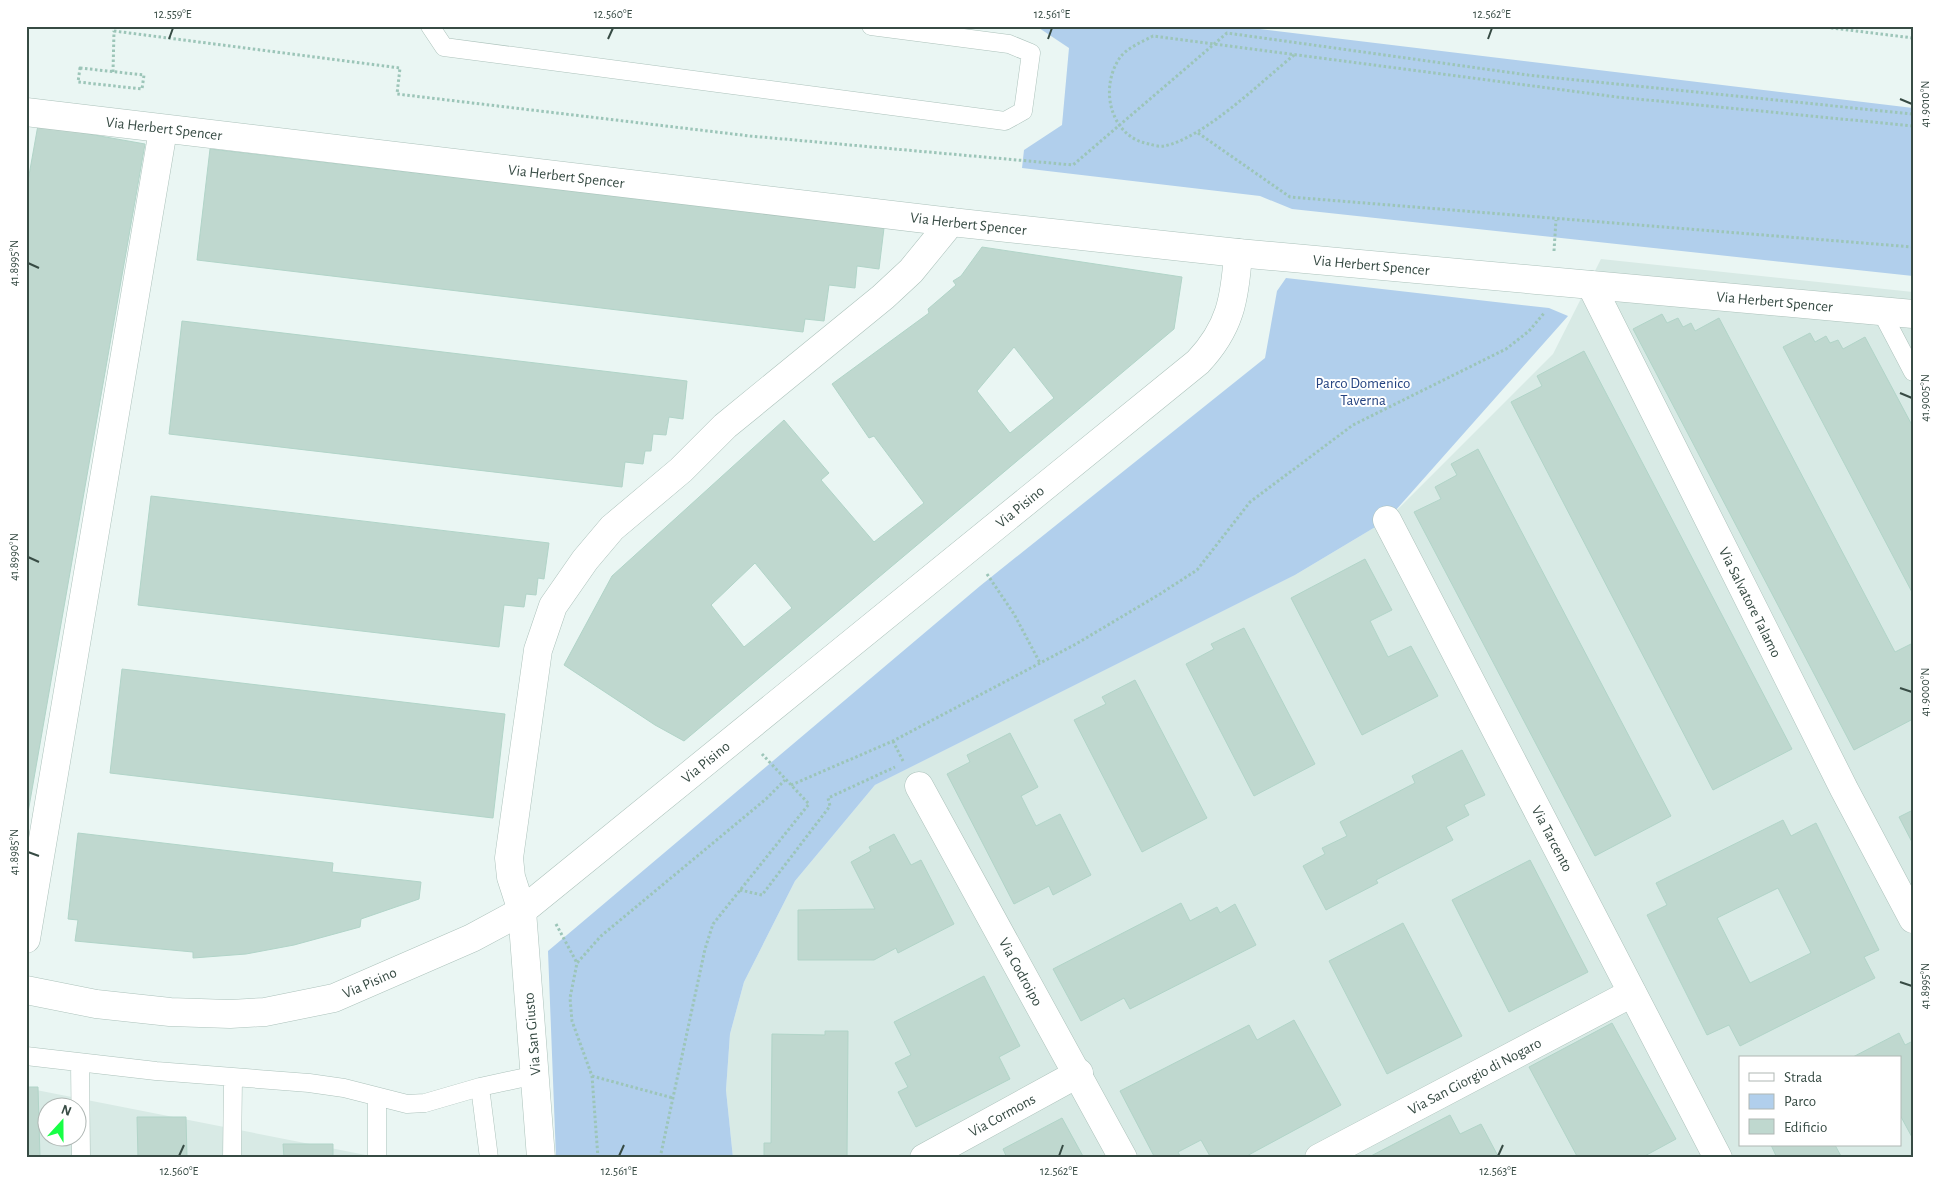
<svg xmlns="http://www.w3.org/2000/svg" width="1939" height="1184" font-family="'Alegreya Sans',sans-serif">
	<rect width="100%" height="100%" fill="#eaf6f3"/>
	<path fill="#d8eae5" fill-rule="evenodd" d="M1601 259 1913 292V1158H733L726 1090 730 1034 744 982 795 881 875 785 1295 575 1387 520 1553 354ZM1740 1058H1900V1145H1740Z
		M26 1088 381 1158H26ZM48 1106H78V1136H48Z"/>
	<path fill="#b1cfec" d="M1036 26H1234L1913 108V276L1292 209 1260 196 1022 168 1024 150 1062 125 1069 48Z
		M1286 278 1549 308 1568 316 1387 520 1295 575 875 785 795 881 744 982 730 1034 726 1090 733 1158H556L548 951 980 586 1265 358 1277 291Z"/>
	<path fill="#bfd8cf" stroke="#b1d4c8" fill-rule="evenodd" d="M38 125 145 144 26 824V192Z
		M210 149 884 228 879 269 857 266 855 288 829 285 824 321 805 319 803 332 197 260Z
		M982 247 1182 277 1174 329 684 741 655 725 564 665 612 576 784 420 829 473 821 480 874 542 924 503 874 436 869 438 832 384 929 313 928 309 956 285 953 281 961 276ZM1014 347 1054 398 1010 433 977 391ZM755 563 792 608 744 647 711 605Z
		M1662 314 1667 323 1678 318 1683 327 1691 323 1695 331 1719 318 1895 652 1913 643V719L1854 750 1633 329Z
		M182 321 687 381 683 419 669 417 666 435 653 434 651 451H645L643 464 625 462 622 487 169 434Z
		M1810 333 1815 342 1826 336 1830 343 1838 340 1843 349 1865 337 1913 427V594L1783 347Z
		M1584 351 1792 749 1713 790 1511 402 1542 386 1537 376Z
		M1478 449 1671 816 1595 856 1414 512 1441 499 1435 487 1457 475 1451 464Z
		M151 496 549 543 544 579 538 578 536 595 526 594 524 607 504 605 499 647 138 605Z
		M1365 559 1392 610 1370 621 1388 657 1411 646 1438 696 1362 735 1291 598Z
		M1244 628 1315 764 1254 796 1186 664 1214 649 1211 644Z
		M122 669 505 714 493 818 110 773Z
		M1135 680 1207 818 1142 852 1074 720 1106 704 1102 697Z
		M1010 733 1038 787 1021 796 1036 826 1060 814 1091 875 1053 895 1049 886 1014 904 947 774 970 762 967 755Z
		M1462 750 1485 795 1464 805 1469 815 1446 827 1453 840 1376 880 1378 883 1326 910 1303 866 1325 854 1322 848 1347 836 1340 822 1415 783 1412 776Z
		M1913 810V844L1899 817Z
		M1783 820 1791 836 1816 823 1879 950 1864 957 1875 978 1740 1046 1729 1025 1707 1035 1647 915 1667 905 1656 883ZM1778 888 1811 953 1750 983 1717 918Z
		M78 833 333 863 332 872 421 882 419 899 361 919 360 927 294 945 246 954 193 958V952L75 941 78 920 68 919Z
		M894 834 911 865 921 860 954 924 898 953 896 948 874 960H798V910L875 909 851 862 871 851 869 847Z
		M1530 860 1588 972 1509 1012 1452 900Z
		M1181 903 1190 921 1217 907 1220 913 1235 904 1256 945 1130 1009 1124 998 1081 1021 1053 969Z
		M1403 923 1462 1036 1387 1074 1329 961Z
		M984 976 1020 1046 999 1057 1010 1079 916 1127 898 1092 908 1087 895 1063 911 1055 894 1022Z
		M1294 1020 1341 1105 1243 1158H1211L1201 1140 1178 1152 1181 1158H1155L1120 1091 1249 1025 1257 1040Z
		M1612 1023 1676 1139 1641 1158H1578L1529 1067Z
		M825 1031H848L847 1158H764V1143H771L772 1034 825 1035Z
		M1899 1033 1905 1045 1913 1041V1139L1900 1115V1058H1851Z
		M26 1087H38L40 1158H26Z
		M1450 1115 1460 1134 1481 1124 1499 1158H1367Z
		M137 1117H186L187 1158H138Z
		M1062 1118 1084 1158H1007L1003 1149Z
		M283 1144H333V1158H284Z
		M1771 1145H1835L1842 1158H1777Z"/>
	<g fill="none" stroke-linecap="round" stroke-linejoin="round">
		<defs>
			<path id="lane" d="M430 26 444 47 1005 121 1023 111 1031 53 1009 44 871 26
				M1881 311 1913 372
				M26 1056 156 1071 309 1083 344 1088 407 1104 425 1103 480 1087 536 1075
				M80 1063 81 1158
				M480 1087 489 1158
				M377 1098V1158
				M232 1158 233 1078"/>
			<g id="street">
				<path id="s1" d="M26 112 951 222 1238 253 1913 314"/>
				<path id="s2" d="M1591 285 1844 789 1913 919"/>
				<path id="s3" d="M1387 520 1718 1158"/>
				<path id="s4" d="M919 786 1123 1158"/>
				<path d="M26 939 163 130"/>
				<path id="s5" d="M26 990 96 1004 170 1012 230 1014 265 1012 334 998 472 938 522 911 1198 362C1230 328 1235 299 1238 253"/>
				<path d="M541 1158 522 911 511 877 509 858 538 650 553 606 585 560 612 528 681 470 725 426 883 297 911 271 951 222"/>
				<path id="s6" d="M924 1158 1079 1073"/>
				<path id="s7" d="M1319 1158 1632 993"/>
			</g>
		</defs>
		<use href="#lane" stroke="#acc2bb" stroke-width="19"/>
		<use href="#street" stroke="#acc2bb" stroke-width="29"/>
		<path stroke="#9cc5b8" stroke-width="3" stroke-dasharray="2.5 2.5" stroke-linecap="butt" d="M115 26 114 31 400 68 397 94 750 136 1073 165 1227 33 1528 75 1913 114
			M1816 26 1913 38
			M1294 55C1261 82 1204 138 1164 146 1159 147 1153 145 1149 144 1111 137 1099 90 1119 59 1126 48 1142 42 1153 36L1617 97 1913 126
			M80 68 144 75 142 89 78 82Z
			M113 72 114 31
			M1198 133 1290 197 1913 247
			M1554 251 1556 220
			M987 574 1014 614 1040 663
			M893 741 903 761
			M791 785 893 741 1076 644 1160 594 1197 570 1250 502 1353 425 1506 349 1529 331 1545 312
			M740 890 762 895 830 806 828 798 895 767
			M556 924 577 963
			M592 1076 673 1098
			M598 1158 592 1076 572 1021 570 998 577 963 601 936 766 799 785 780
			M660 1158 705 949 713 924 809 804 762 754"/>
		<use href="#lane" stroke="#fff" stroke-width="18"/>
		<use href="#street" stroke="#fff" stroke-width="28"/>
	</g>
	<path fill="none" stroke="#374b44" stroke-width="2" d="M169 39 173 28M608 39 613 28M1048 39 1052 28M1488 39 1492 28M1900 99 1912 104M28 263 39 268M1900 393 1912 398M28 557 39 562M1900 688 1912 692M28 852 39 856M1900 982 1912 986M179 1156 184 1145M619 1156 624 1145M1059 1156 1063 1145M1498 1156 1503 1145"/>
	<g text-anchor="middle" stroke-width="4" stroke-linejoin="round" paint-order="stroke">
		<g font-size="15" fill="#374b44" stroke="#fff">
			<text dy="5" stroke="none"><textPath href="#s1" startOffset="139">Via Herbert Spencer</textPath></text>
			<text dy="5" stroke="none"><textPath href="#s1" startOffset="544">Via Herbert Spencer</textPath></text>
			<text dy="5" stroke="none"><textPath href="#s1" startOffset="949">Via Herbert Spencer</textPath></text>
			<text dy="5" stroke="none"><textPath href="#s1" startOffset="1354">Via Herbert Spencer</textPath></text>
			<text dy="5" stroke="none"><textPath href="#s1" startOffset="1759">Via Herbert Spencer</textPath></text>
			<text dy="5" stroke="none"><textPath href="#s5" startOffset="1160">Via Pisino</textPath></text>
			<text dy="5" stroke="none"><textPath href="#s2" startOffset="355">Via Salvatore Talamo</textPath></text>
			<text dy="5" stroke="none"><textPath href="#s5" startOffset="755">Via Pisino</textPath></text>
			<text dy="5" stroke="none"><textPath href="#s3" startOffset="359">Via Tarcento</textPath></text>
			<text dy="5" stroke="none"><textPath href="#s4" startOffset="212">Via Codroipo</textPath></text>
			<text dy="5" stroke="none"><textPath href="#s5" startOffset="350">Via Pisino</textPath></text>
			<text transform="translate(532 1034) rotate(-95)" y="5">Via San Giusto</text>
			<text dy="5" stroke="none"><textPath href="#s7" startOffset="176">Via San Giorgio di Nogaro</textPath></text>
			<text dy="5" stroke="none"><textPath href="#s6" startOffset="89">Via Cormons</textPath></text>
		</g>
		<g font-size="15" fill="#264481" stroke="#fff">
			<text x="1363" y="388">Parco Domenico<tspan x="1363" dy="17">Taverna</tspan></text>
		</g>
	</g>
	<rect width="1939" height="1184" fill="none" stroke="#ffffff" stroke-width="55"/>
	<rect x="1739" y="1056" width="162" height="90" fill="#ffffff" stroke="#afb7b4"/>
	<rect x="1749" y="1073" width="25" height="8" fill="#ffffff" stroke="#afb7b4"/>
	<text x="1784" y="1082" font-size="15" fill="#374b44">Strada</text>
	<rect x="1749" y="1094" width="25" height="15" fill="#b1cfec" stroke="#afb7b4"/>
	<text x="1784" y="1106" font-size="15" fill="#374b44">Parco</text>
	<rect x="1749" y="1119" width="25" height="15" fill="#bfd8cf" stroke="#afb7b4"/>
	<text x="1784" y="1132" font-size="15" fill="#374b44">Edificio</text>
	<g transform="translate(62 1122) rotate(21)"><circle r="24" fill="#ffffff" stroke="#afb7b4"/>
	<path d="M0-4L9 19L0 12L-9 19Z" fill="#18ff46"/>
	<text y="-8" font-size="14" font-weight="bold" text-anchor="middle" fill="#374b44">N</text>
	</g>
	<rect x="28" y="28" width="1884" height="1128" fill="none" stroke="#374b44" stroke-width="2"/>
	<g font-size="12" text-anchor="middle" fill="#374b44">
		<text x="173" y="18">12.559°E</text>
		<text x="613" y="18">12.560°E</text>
		<text x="1052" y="18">12.561°E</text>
		<text x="1492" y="18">12.562°E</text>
		<text transform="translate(1925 104) rotate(-90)" y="4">41.9010°N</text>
		<text transform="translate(14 263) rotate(-90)" y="4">41.8995°N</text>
		<text transform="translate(1925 398) rotate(-90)" y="4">41.9005°N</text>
		<text transform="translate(14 557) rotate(-90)" y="4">41.8990°N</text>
		<text transform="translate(1925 692) rotate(-90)" y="4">41.9000°N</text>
		<text transform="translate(14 852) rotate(-90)" y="4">41.8985°N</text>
		<text transform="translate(1925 986) rotate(-90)" y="4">41.8995°N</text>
		<text x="179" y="1175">12.560°E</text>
		<text x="619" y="1175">12.561°E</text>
		<text x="1059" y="1175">12.562°E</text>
		<text x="1498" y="1175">12.563°E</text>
	</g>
</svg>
